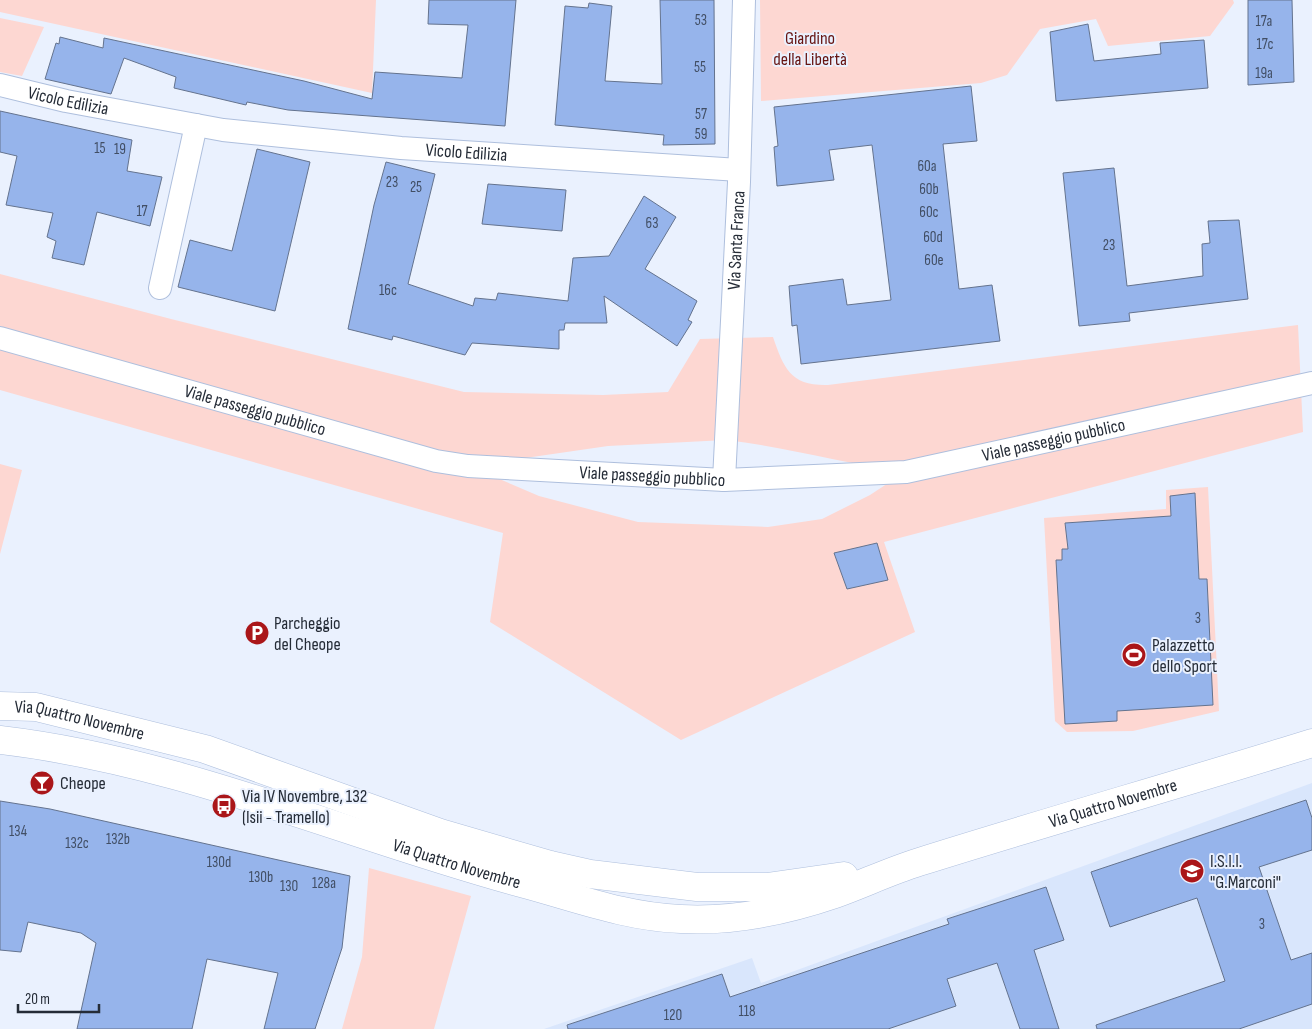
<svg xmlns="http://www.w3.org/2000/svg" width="1312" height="1029" font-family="'Sofia Sans Condensed',sans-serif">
	<rect width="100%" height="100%" fill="#eaf1fe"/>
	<path fill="#d9e6fc" d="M1312 783V1029H544L752 958 761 983Z"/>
	<path fill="#fdd7d2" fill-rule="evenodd" d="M0 0H376L372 93 0 12Z
		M760 0H1233L1234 3 1210 36 1108 46 1096 19 1040 29 1007 75 981 83 761 101Z
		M0 18 44 27 22 76 0 72Z
		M0 274 171 319 464 392 603 395 668 392 700 339 773 337C784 369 791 386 828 385L1298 325 1303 432 884 542 915 632 681 740 490 622 503 533 0 390ZM726 440C786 447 845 464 905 472L870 495 822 519 768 527 638 522 539 496 469 466 608 446Z
		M0 464 22 470 0 554Z
		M1208 487 1219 711 1133 731 1067 732 1055 721 1044 518 1166 509V490Z
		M369 868 471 896 434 1029H342L362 957Z"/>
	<path fill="#96b4eb" stroke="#64738e" d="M429 0H516L505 126 288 110 247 102 246 105 174 88 176 77 124 58 111 94 45 79 56 43 59 44 60 37 103 48 104 38 304 81 372 99 375 72 462 78 468 25 428 24Z
		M660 0H714L715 144 663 145 664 135 555 125 565 6 588 8 589 3 612 6 605 81 662 84Z
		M1248 0H1292L1294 82 1248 85Z
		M1088 24 1094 61 1161 54 1160 43 1204 40 1208 88 1056 101 1050 32Z
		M971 86 977 141 943 144 959 289 992 285 1000 341 801 364 797 325 792 326 789 286 843 279 847 305 891 300 872 145 829 150 834 180 777 186 774 147 778 146 774 107Z
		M0 111 132 140 127 171 162 177 150 226 97 212 84 265 52 258 56 241 47 237 53 213 6 205 17 156 0 152Z
		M257 149 310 162 275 311 178 287 190 240 232 251Z
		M386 162 435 174 408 284 473 306 475 298 496 300 498 293 568 301 573 258 609 256 644 196 676 217 645 269 697 301 688 320 692 322 677 346 604 296 607 323H565L564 330H559V349L472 343 465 355 393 336 392 340 348 329 374 205Z
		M1114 168 1127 286 1203 276 1202 244 1210 243 1208 221 1239 220 1248 299 1129 313 1130 321 1079 326 1063 173Z
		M488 184 566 190 562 231 482 224Z
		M1195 493 1199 579H1207L1213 705 1117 711V721L1065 724 1056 560H1062V549H1068L1065 523 1171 516 1170 496Z
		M877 543 888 580 847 589 834 553Z
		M1306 800 1312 818V850L1259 867 1291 960 1312 953V1004L1239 1029H1097L1096 1025 1225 981 1197 898 1110 927 1091 872Z
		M0 801 50 809 350 876 342 948 315 1029H264L278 973 207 959 192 1029H77L96 943 81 933 28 922 21 952 0 950Z
		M1046 887 1064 940 1034 950 1059 1029H1020L997 963 947 979 956 1006 888 1029H568L567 1025 722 974 730 997 949 924 947 919Z"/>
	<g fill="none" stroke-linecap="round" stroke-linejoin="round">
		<defs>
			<g id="street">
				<path id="s1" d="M0 85 66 101 223 130 401 148 739 170"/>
				<path d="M160 288 196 125"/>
				<path id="s2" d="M0 338 436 461 468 466 724 480 906 472 1312 383"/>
				<path id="s3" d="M724 480 739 182 744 0"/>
			</g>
			<g id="secondary">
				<path id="s4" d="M0 706 36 707 205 749 440 833 550 865 590 874 697 887H767L844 876"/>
				<path id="s5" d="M0 740C181 761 347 836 521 883 574 897 625 917 681 919 734 922 785 911 835 894 863 884 890 871 919 862 1049 821 1181 784 1312 743"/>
			</g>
		</defs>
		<use href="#street" stroke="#aebfdd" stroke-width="24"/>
		<use href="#secondary" stroke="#aebfdd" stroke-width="29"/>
		<use href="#street" stroke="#fff" stroke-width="22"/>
		<use href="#secondary" stroke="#fff" stroke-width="28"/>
	</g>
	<defs>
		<symbol id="parking-disc" viewBox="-11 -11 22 22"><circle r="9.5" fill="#aa1619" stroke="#eaf1fe"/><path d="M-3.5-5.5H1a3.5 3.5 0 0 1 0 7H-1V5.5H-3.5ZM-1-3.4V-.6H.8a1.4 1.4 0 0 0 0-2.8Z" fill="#fff"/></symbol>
		<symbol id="stadium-disc" viewBox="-11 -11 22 22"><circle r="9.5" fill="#aa1619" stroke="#eaf1fe"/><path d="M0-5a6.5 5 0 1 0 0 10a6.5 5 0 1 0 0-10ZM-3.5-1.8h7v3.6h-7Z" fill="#fff"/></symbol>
		<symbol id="bar-disc" viewBox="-11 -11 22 22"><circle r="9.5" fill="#aa1619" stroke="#eaf1fe"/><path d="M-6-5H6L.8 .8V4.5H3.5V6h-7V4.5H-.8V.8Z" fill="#fff"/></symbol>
		<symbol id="bus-disc" viewBox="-11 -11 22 22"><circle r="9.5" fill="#aa1619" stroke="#eaf1fe"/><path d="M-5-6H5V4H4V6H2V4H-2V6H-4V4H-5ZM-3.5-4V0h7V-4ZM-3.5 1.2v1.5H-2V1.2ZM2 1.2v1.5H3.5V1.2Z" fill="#fff"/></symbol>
		<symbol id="school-disc" viewBox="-11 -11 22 22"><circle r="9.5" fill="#aa1619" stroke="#eaf1fe"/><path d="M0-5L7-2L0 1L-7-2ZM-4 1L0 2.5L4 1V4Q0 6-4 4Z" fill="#fff"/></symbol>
	</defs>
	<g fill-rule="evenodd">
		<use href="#parking-disc" x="243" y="619" width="28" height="28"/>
		<use href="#stadium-disc" x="1120" y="641" width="28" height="28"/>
		<use href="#bar-disc" x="28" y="769" width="28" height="28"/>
		<use href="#bus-disc" x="210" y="792" width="28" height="28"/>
		<use href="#school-disc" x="1178" y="857" width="28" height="28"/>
	</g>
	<g text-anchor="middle" stroke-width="4" stroke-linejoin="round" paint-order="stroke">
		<g font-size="15" fill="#414e64">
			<text x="701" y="25">53</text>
			<text x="1264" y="26">17a</text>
			<text x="1265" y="49">17c</text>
			<text x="700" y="72">55</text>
			<text x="1264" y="78">19a</text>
			<text x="701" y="119">57</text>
			<text x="701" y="139">59</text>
			<text x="100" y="153">15</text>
			<text x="120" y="154">19</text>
			<text x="927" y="171">60a</text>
			<text x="392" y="187">23</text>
			<text x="416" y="192">25</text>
			<text x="929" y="194">60b</text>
			<text x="142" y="216">17</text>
			<text x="929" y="217">60c</text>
			<text x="652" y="228">63</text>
			<text x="933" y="242">60d</text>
			<text x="1109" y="250">23</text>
			<text x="934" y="265">60e</text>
			<text x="388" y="295">16c</text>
			<text x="1198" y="623">3</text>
			<text x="18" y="836">134</text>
			<text x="118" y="844">132b</text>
			<text x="77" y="848">132c</text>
			<text x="219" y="867">130d</text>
			<text x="261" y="882">130b</text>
			<text x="324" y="888">128a</text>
			<text x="289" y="891">130</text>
			<text x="1262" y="929">3</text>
			<text x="747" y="1016">118</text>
			<text x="673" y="1020">120</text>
		</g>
		<g font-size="18" fill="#661412" stroke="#eaf1fe">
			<text x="810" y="44">Giardino<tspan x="810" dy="21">della Libertà</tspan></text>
		</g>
		<g font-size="18" fill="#252c37" stroke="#eaf1fe">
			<text dy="6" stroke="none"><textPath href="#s1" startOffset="70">Vicolo Edilizia</textPath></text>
			<text dy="6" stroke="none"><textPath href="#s1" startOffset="472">Vicolo Edilizia</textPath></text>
			<text dy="6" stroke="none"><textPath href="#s3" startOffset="240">Via Santa Franca</textPath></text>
			<text dy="6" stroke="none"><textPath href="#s2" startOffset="265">Viale passeggio pubblico</textPath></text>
			<text dy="6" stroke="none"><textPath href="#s2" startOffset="1075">Viale passeggio pubblico</textPath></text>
			<text dy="6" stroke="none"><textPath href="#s2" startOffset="670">Viale passeggio pubblico</textPath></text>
			<text dy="6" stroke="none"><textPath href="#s4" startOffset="81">Via Quattro Novembre</textPath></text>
			<text dy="6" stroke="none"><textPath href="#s5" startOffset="1155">Via Quattro Novembre</textPath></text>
			<text dy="6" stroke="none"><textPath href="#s5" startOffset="474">Via Quattro Novembre</textPath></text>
		</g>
		<g font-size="18" fill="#252c37" stroke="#eaf1fe" text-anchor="start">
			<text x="274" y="629">Parcheggio<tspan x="274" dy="21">del Cheope</tspan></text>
			<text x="1152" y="651">Palazzetto<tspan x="1152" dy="21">dello Sport</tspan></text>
			<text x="60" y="789">Cheope</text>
			<text x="242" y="802">Via IV Novembre, 132<tspan x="242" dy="21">(Isii - Tramello)</tspan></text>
			<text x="1210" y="867">I.S.I.I.<tspan x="1210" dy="21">"G.Marconi"</tspan></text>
		</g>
	</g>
	<path d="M18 1004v8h81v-8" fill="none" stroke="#252c37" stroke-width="2.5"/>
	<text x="25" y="1004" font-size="15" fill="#252c37" stroke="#eaf1fe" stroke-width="4" paint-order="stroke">20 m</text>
</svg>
